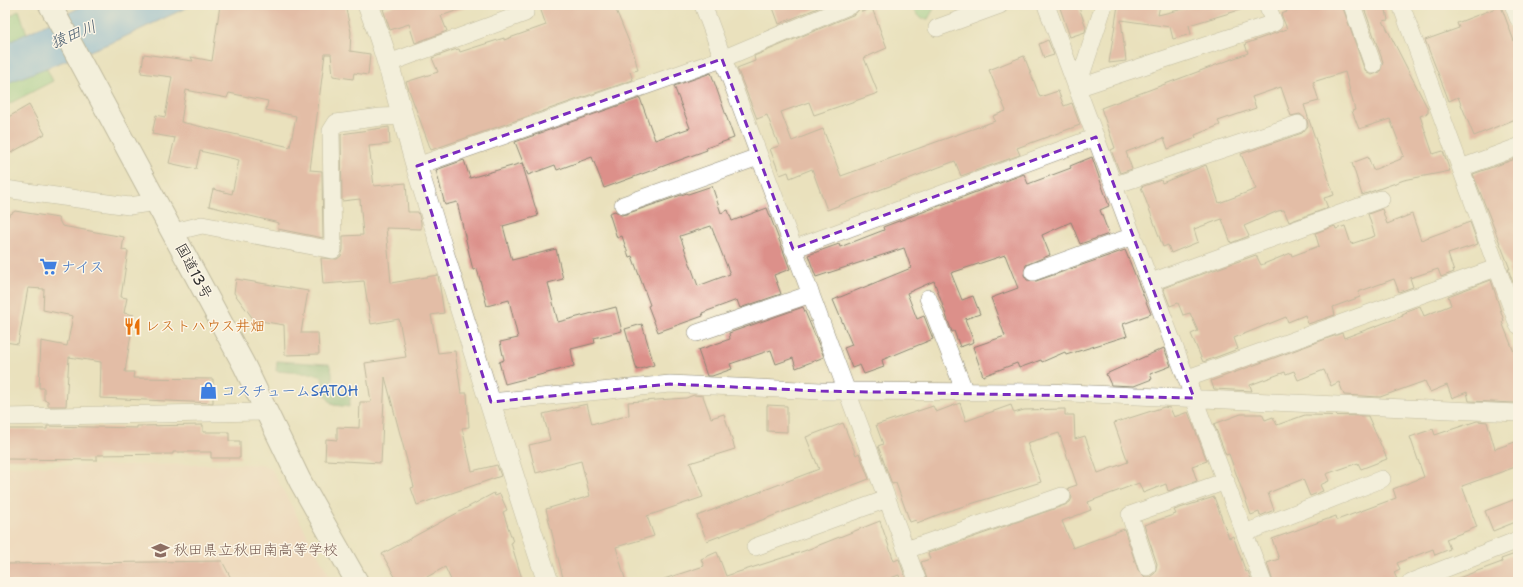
<svg xmlns="http://www.w3.org/2000/svg" width="1523" height="587" font-family="'Shantell Sans','Klee One',sans-serif">
	<rect width="100%" height="100%" fill="#fcf5e5"/>
	<filter id="ink" filterUnits="userSpaceOnUse"><feTurbulence type="fractalNoise" baseFrequency=".025" numOctaves="2"/><feDisplacementMap in="SourceGraphic" scale="8" xChannelSelector="R" yChannelSelector="G"/><feConvolveMatrix kernelMatrix="1 2 1 2 8 2 1 2 1" color-interpolation-filters="sRGB"/></filter>
	<filter id="wash" filterUnits="userSpaceOnUse"><feTurbulence type="fractalNoise" baseFrequency=".012" numOctaves="4" result="noise"/><feDisplacementMap in="SourceGraphic" scale="16" xChannelSelector="R" yChannelSelector="G"/><feGaussianBlur stdDeviation="0.9" result="paint"/><feColorMatrix in="noise" values="0 0 0 0 0 0 0 0 0 0 0 0 0 0 0 0 0 1.4 0 .05"/><feComposite in="paint" operator="in"/></filter>
	<g filter="url(#wash)">
		<rect width="100%" height="100%" fill="#eae1bd"/>
		<path fill="#f5d3c1" d="M261 464 271 468 333 582H5V466Z"/>
		<path fill="#8acc85" stroke="#5a7c58" d="M911 5H936L928 19H922L912 9Z
			M19 10 28 37 5 49V20Z
			M43 61 53 81 5 106V76Z"/>
		<path fill="#6fb072" stroke="#4d6e4e" d="M277 361 329 364C339 383 320 388 351 396L349 407 333 405 324 394 322 377 313 374 276 371Z"/>
		<path fill="#74b2e7" stroke="#506e89" d="M85 5H192L118 40 5 84V44Z"/>
		<g id="blocks">
			<path fill="#dc908a" fill-rule="evenodd" d="M220 5H345L351 32 350 51 370 54 368 75 354 73 353 79 333 76 331 54H325L310 170 322 171 323 238 278 229 279 223 209 206 213 189 232 194 239 160 200 151 196 169 169 163 175 138 152 134 156 115 165 117 172 77 141 73 144 54 193 61 191 57 212 61ZM186 90 227 98 229 93 268 101 266 110 296 116 290 147 181 122Z
				M396 5H467V7L441 16 447 31 415 43 409 24 390 30 383 9Z
				M539 5H614L634 54 638 70 630 72 633 80 431 150 406 82 438 72 432 58 454 50 459 49 460 52 504 38V40L546 25Z
				M772 5H825L779 24Z
				M1059 5H1078L1086 27 1085 32 1070 37Z
				M1118 5H1160L1158 15 1200 5H1243V9L1189 25 1191 34 1173 39 1170 27 1121 20 1126 61 1109 63Z
				M1284 5H1342L1364 68 1367 73 1372 75 1380 72 1383 62 1363 5H1385L1388 20 1383 21 1428 109V113L1420 116 1433 154 1443 151 1450 171 1404 180 1362 195 1352 163 1368 157 1373 170 1401 159V157L1404 156 1390 119 1359 129 1352 111 1355 110 1345 72 1313 82 1319 101 1304 105 1334 195 1324 198 1328 208 1289 222 1284 210 1278 211 1244 226 1249 236 1231 243 1222 219 1194 229 1198 242 1171 253 1168 245 1163 247 1141 187 1161 180 1162 183 1206 165 1219 203 1256 189 1241 154 1302 133 1308 126 1307 120 1300 114 1291 116 1281 87 1252 97 1256 108 1218 121 1220 125 1195 135 1196 138 1168 149 1164 138 1126 152 1132 169 1120 173 1111 150 1115 148 1101 108 1248 53 1245 44 1287 29 1281 14 1287 12Z
				M1501 6 1514 41 1518 39V118L1474 136 1458 97 1449 101 1425 40 1459 28 1457 23Z
				M861 7 862 12 872 8 887 48 864 58 878 93 814 115 809 102 781 112 792 141 823 129 841 176 995 121 993 116 1006 111 989 70 1024 56 1040 97 1058 91 1064 106 1072 103 1080 125 1017 148 1020 155 961 176 955 161 827 210 812 169 790 178 788 172 780 175 770 149 779 146 767 115 757 119 737 68 755 61 754 56 855 14Z
				M1048 40 1054 55 1044 58 1039 44Z
				M711 73 734 138 706 148 707 150 604 188 592 157 557 170 555 165 528 175 515 142 640 98 655 140 690 128 674 86Z
				M29 105 45 134 5 156V119Z
				M389 127 390 144 369 146 374 186 406 183 408 212H418L421 222V229L386 228 391 283 438 275 444 313 431 315 438 353 455 351 461 393H467L469 427 462 428 472 471 497 465 501 476 417 505 411 488 414 487 385 377 381 463 325 460 326 439 337 440V427L359 428 360 402H371L365 363 406 357 399 319 371 324 364 281 323 284 321 258 337 259 341 256 343 250V236L363 235 360 199 342 201 341 134Z
				M1092 157 1109 206 1100 210 1109 234 1080 244 1071 222 1042 235 1050 255 1026 265 1024 275 1027 280 1036 281 1125 250 1151 314 1123 324 1127 336 1066 355 1065 352 1042 362 1041 360 1019 368 1017 363 983 376 973 347 1005 336 991 298 1018 288 1005 255 951 273 962 300 973 296 980 314 965 319 974 342 960 347 954 331 952 332 934 281 907 293 917 319 924 316 933 339 882 360 884 367 864 374 860 365 852 368 844 348 852 345 833 300 911 268 904 248 816 277 808 255 839 244 840 247 884 230 883 227 1024 174 1028 184 1071 168 1070 166Z
				M1518 158V287H1517L1516 284 1514 285 1508 269H1510L1473 174Z
				M464 160 470 178 522 163 538 216 503 226 512 260 556 249 563 279 548 283 558 322 616 307 622 331 594 338 595 343 571 349 574 366 505 384 499 362 504 360 500 342 518 338 509 300 487 306 477 269 473 270 457 202 445 205 436 170Z
				M712 186 721 213 728 210 732 221 767 208 790 269 774 275 781 294 740 308 737 300 702 313 703 316 658 332 648 306 650 305 632 256 629 257 622 236 617 238 609 213 615 211 621 215 626 214 687 193 688 194ZM711 226 730 274 698 286 680 236Z
				M1382 209 1387 224 1412 214 1421 240 1470 222 1478 244 1448 254 1454 272 1441 277 1438 269 1410 278 1413 287 1399 292 1394 279 1358 292 1360 297 1333 307 1335 315 1308 324 1305 315 1288 322 1286 317 1234 338 1238 349 1203 362 1191 334 1198 331 1190 313 1183 315 1178 303 1170 306 1163 288 1256 255 1261 265 1291 253 1292 256 1319 246 1315 233 1335 226 1336 229 1345 226 1351 244 1375 236 1368 214Z
				M15 211 58 218 62 226 124 237 122 250 128 251 121 297 127 298 124 313 134 315 125 372H134L133 378 213 379V403L100 398 101 362 69 357 66 406H48V401L44 400V388H39L41 341 67 346 73 316 43 310 44 289 28 288 18 344 5 342V218Z
				M236 279 308 291 301 333H318L319 354 285 355 284 325 254 320 234 293Z
				M1491 280 1504 321 1502 322 1518 362V401L1514 403 1469 401 1467 392 1452 398 1447 385 1430 392 1425 381 1380 397 1344 395 1339 382 1331 386 1324 370 1298 380 1294 371 1286 374 1285 372 1250 385 1252 391 1214 389 1211 381 1342 333 1344 338 1403 316 1402 314 1407 312 1406 311 1420 306 1424 316 1451 305 1448 296Z
				M803 307 824 357 796 368 793 358 776 364 771 350 730 364 732 369 712 376H707L698 350 730 339 729 333Z
				M642 324 654 365 637 370 625 329Z
				M1164 348 1171 366 1150 374 1152 379 1134 386 1111 385 1106 374Z
				M694 395 703 396 711 418 724 414 735 449 690 463 703 497 647 516 654 536 616 547 626 582H564L546 509 590 496 581 461 536 473 529 445 550 440 543 414 587 404 592 424 598 422V424L629 415 628 402 686 398Z
				M960 403 966 421 1011 405 1014 413 1024 410 1065 409V415H1074L1075 439 1085 436 1098 473 1128 462 1114 423 1164 407 1170 408 1174 417 1188 412 1207 461 1192 466 1197 481 1168 491 1166 484 1143 493 1139 483 1088 502 1091 510 1062 521 1073 548 1124 529 1138 570 1145 577H1150L1155 573 1157 564 1144 525 1176 514 1174 510 1214 497 1229 538 1233 536 1246 572 1248 571 1252 582H928L921 562 930 559 928 553 1065 505 1070 502 1072 498 1068 488 1077 485 1059 433 1027 443 1041 482 945 512 917 523 916 520 910 522 896 483 892 484 878 446 883 444 876 425 933 406 936 412Z
				M767 405 787 406V432L767 431Z
				M1241 414H1262L1265 420 1273 417 1277 425 1305 415 1368 416 1387 459 1361 469 1358 463 1326 474 1329 481 1320 485 1323 491 1310 496 1303 479 1268 493 1274 510 1260 516 1259 512 1251 515 1229 454 1226 455 1214 424Z
				M1477 421 1487 422 1495 449 1518 441V466L1462 486 1477 527 1446 539 1450 549 1435 555 1433 549 1397 563 1400 569 1394 572 1398 582H1273L1267 563 1279 559 1272 539 1336 516 1337 520 1396 498 1393 489 1424 477 1410 437 1433 429 1435 435Z
				M843 423 856 455 859 453 869 479 707 541 697 516 819 469 806 437Z
				M203 425V432H229V441H240V458H211V452H173V454L97 455V460L5 459V429H47V426L137 428V426Z
				M494 493 495 496 500 494 507 510 503 512 513 542 511 543 523 582H452L445 567 418 582H398L382 554Z
				M1518 498V521L1493 531 1485 511Z
				M880 521 894 561 899 559 907 582H901L899 575 880 582H665L664 579 704 566 701 559 717 552 726 576 804 551Z
				M1515 554 1516 557 1518 556V582H1454L1453 580 1502 562 1501 559Z
				M222 561 233 582H5V564Z"/>
		</g>
	</g>
	<g filter="url(#ink)">
		<use href="#blocks" fill-opacity="0" stroke="#8a8674" stroke-width="1"/>
		<g fill="none" stroke-linecap="round" stroke-linejoin="round">
			<defs>
				<path id="minor" d="M703 5 918 582
					M1046 5 1077 88 1274 23 1267 5
					M1104 5 1077 88 1263 582
					M1352 5 1373 65
					M1401 5 1518 325
					M1514 7 1518 18
					M937 28 1000 5
					M389 63 525 13
					M417 166 722 59 851 5
					M1461 168 1518 147
					M1115 185 1298 124
					M5 189 129 206 157 202
					M623 205 758 157
					M174 232 202 225 333 250 331 131 336 123 381 117 403 116
					M793 249 1096 137
					M1033 272 1133 236
					M1151 282 1381 199
					M928 298 965 392
					M697 333 811 294
					M1188 378 1496 268
					M491 402 670 384 821 391 1047 392 1518 413
					M5 417 266 412
					M1245 533 1382 479
					M755 547 887 499
					M906 550 1062 496
					M1147 567 1130 515 1226 481
					M1411 582 1518 540"/>
				<path id="tertiary" d="M368 5C389 58 401 113 417 168 460 306 502 445 548 582"/>
				<path id="trunk" d="M50 5 244 365 300 481 357 582"/>
			</defs>
			<use href="#minor" stroke="#8a8674" stroke-width="18"/>
			<use href="#tertiary" stroke="#8a8674" stroke-width="22"/>
			<use href="#trunk" stroke="#8a8674" stroke-width="24"/>
			<use href="#minor" stroke="#fff" stroke-width="17"/>
			<use href="#tertiary" stroke="#fff" stroke-width="21"/>
			<use href="#trunk" stroke="#fff" stroke-width="22"/>
		</g>
	</g>
	<path d="M0 0H1523V587H0ZM722 59 793 249 1096 137 1194 398 821 391 670 384 491 402 417 166Z" fill="#eae1bd" fill-opacity=".55" fill-rule="evenodd"/>
	<path fill="none" stroke="#7b2cbf" stroke-width="3" stroke-dasharray="8 5" stroke-linejoin="round" d="M722 59 793 249 1096 137 1194 398 821 391 670 384 491 402 417 166Z"/>
	<defs>
		<symbol id="supermarket-bare" viewBox="-9 -9 18 18"><path d="M-6-5.5h2.5l.6 2H6L4.5 2H-2.5L-4.4-4H-6ZM-1.5 3.2a1.3 1.3 0 1 0 .1 0ZM3 3.2a1.3 1.3 0 1 0 .1 0Z" fill="#3f7fe0" stroke="#fcf5e5" stroke-width="2.5" paint-order="stroke"/></symbol>
		<symbol id="restaurant-bare" viewBox="-9 -9 18 18"><path d="M-5-6h1v4h1v-4h1v4h1v-4h1v5L-1.5 .5V6h-2V.5L-5-1ZM5-6V6H3V1.5H1.5Q1.5-4 5-6Z" fill="#e8710a" stroke="#fcf5e5" stroke-width="2.5" paint-order="stroke"/></symbol>
		<symbol id="shop-bare" viewBox="-9 -9 18 18"><path d="M-5-2.5h2.3a2.7 3.5 0 0 1 5.4 0H5L5.5 6h-11ZM-1.5-2.5h3a1.5 2.3 0 0 0-3 0Z" fill="#3f7fe0" stroke="#fcf5e5" stroke-width="2.5" paint-order="stroke"/></symbol>
		<symbol id="school-bare" viewBox="-9 -9 18 18"><path d="M0-5L7-2L0 1L-7-2ZM-4 1L0 2.5L4 1V4Q0 6-4 4Z" fill="#8d6e63" stroke="#fcf5e5" stroke-width="2.5" paint-order="stroke"/></symbol>
	</defs>
	<g fill-rule="evenodd">
		<use href="#supermarket-bare" x="36" y="254" width="25" height="25"/>
		<use href="#restaurant-bare" x="120" y="314" width="25" height="25"/>
		<use href="#shop-bare" x="196" y="378" width="25" height="25"/>
		<use href="#school-bare" x="148" y="538" width="25" height="25"/>
	</g>
	<g text-anchor="middle" stroke-width="3" stroke-linejoin="round" paint-order="stroke">
		<g font-size="15" fill="#366cbe" stroke="#fcf5e5" text-anchor="start">
			<text x="61" y="272">ナイス</text>
			<text x="221" y="396">コスチュームSATOH</text>
		</g>
		<g font-size="15" fill="#2b2b2b" stroke="#fcf5e5">
			<text transform="translate(194 271) rotate(62)" y="5">国道13号</text>
		</g>
		<g font-size="15" fill="#c56008" stroke="#fcf5e5" text-anchor="start">
			<text x="145" y="331">レストハウス井畑</text>
		</g>
		<g font-size="15" fill="#785e54" stroke="#fcf5e5" text-anchor="start">
			<text x="173" y="555">秋田県立秋田南高等学校</text>
		</g>
		<g font-size="16" font-style="italic" fill="#455a6d" stroke="#fcf5e5">
			<text transform="translate(73 34) rotate(-22)" y="6">猿田川</text>
		</g>
	</g>
	<rect width="1523" height="587" fill="none" stroke="#fcf5e5" stroke-width="20"/>
</svg>
